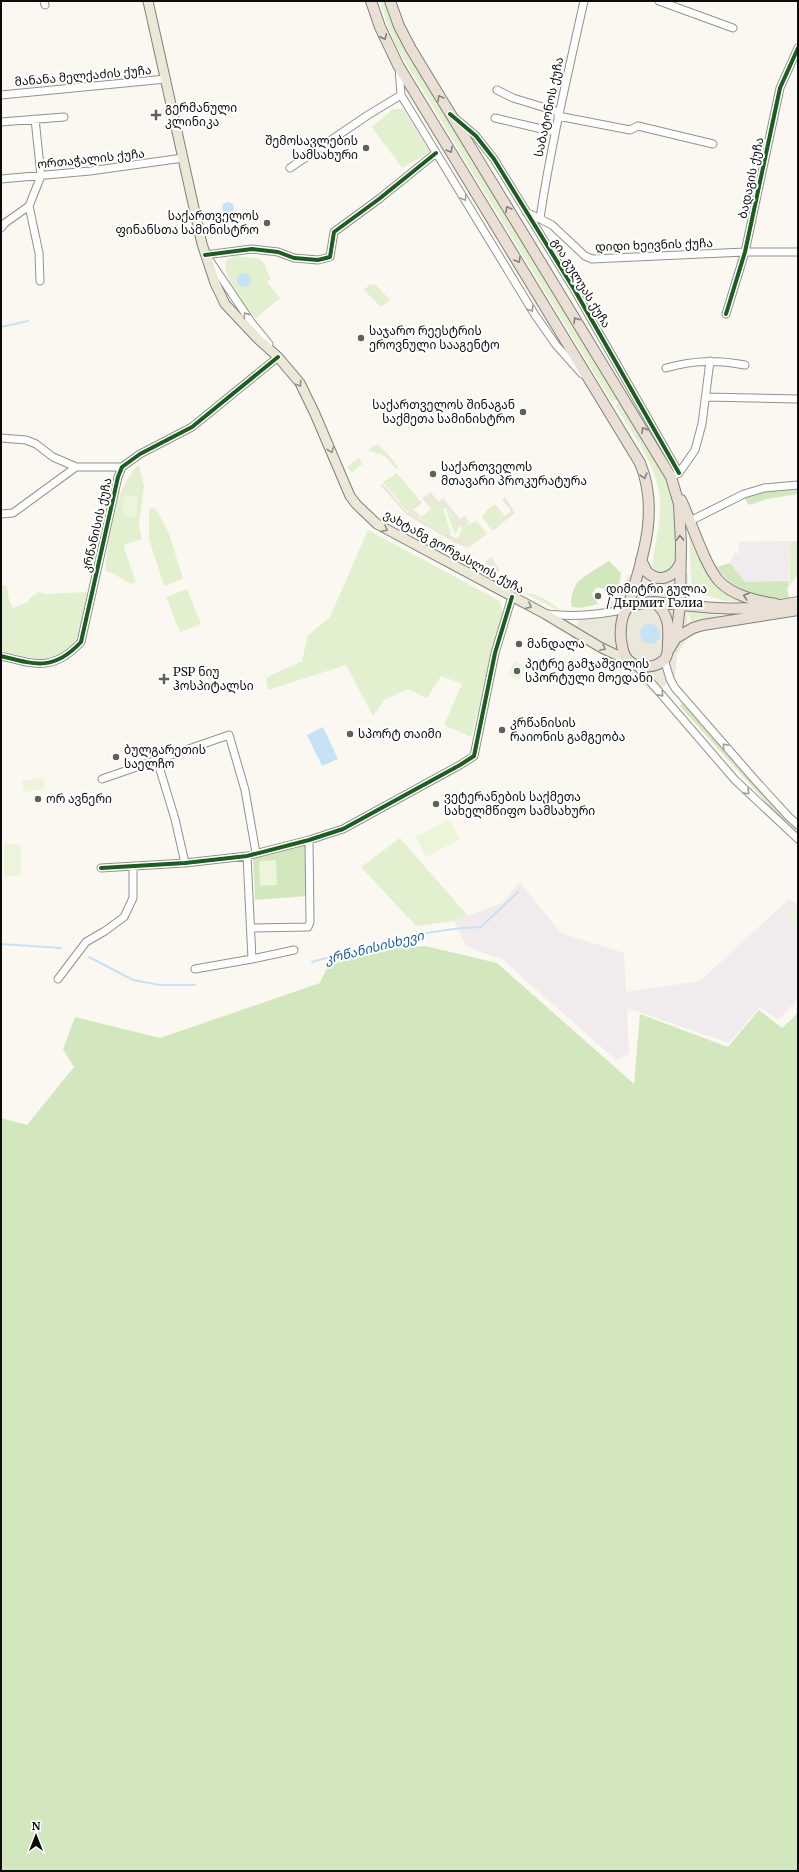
<svg xmlns="http://www.w3.org/2000/svg" width="799" height="1872" font-family="Merriweather,'Noto Sans Georgian',serif">
  <style>
    .industrial { fill: #f1ebed }
    .green { fill: #e2f0d0 }
    .forest { fill: #d2e7be }
    .pitch { fill: #ecf4d9 }
    .plaza { fill: #eae7db }
    .water { fill: #c6e2f4 }
    .lines { fill: none; stroke-linecap: round; stroke-linejoin: round }
    .stream { stroke: #c6e2f4; stroke-width: 2 }
    .minor-casing { stroke: #93928f; stroke-width: 9 }
    .major-casing { stroke: #80807c; stroke-width: 11 }
    .highway-casing { stroke: #80807c; stroke-width: 12 }
    .minor { stroke: #fefefd; stroke-width: 7 }
    .major { stroke: #ece8d8; stroke-width: 9 }
    .highway { stroke: #e9dfd5; stroke-width: 10 }
    .cycleway-casing { stroke: #fff; stroke-width: 6 }
    .cycleway { stroke: #1b5e20; stroke-width: 4 }
    .oneway { stroke: #86807b }
    .oneway2 { stroke: #9d9d9d }
    .oneway3 { stroke: #929086 }
    .poi-dot { fill: #5f5f5c; stroke: #fff; stroke-width: 1.5 }
    .labels { text-anchor: middle; stroke-width: 4; stroke-linejoin: round; paint-order: stroke }
    .street-label { font-size: 12px; fill: #0c0c0c; stroke: #fff }
    .poi-label { font-size: 12px; fill: #0c0c0c; stroke: #fff; text-anchor: start }
    .water-label { font-size: 13px; font-style: italic; fill: #165d9d; stroke: #fff }
  </style>
  <rect width="100%" height="100%" fill="#faf8f0"/>
  <path class="industrial" d="M 791,541 L 788,581 L 745,582 L 730,563 L 735,552 L 739,554 L 739,542 Z
    M 520,882 L 561,933 L 624,953 L 626,992 L 700,981 L 789,899 L 798,905 L 798,999 L 778,1020 L 760,1007 L 729,1043 L 627,1008 L 629,1054 L 616,1060 L 501,958 L 486,954 L 466,946 L 454,921 L 502,903 Z"/>
  <path class="green" d="M 380,1 L 387,1 L 404,46 L 412,61 L 618,399 L 612,402 L 397,48 L 388,26 Z
    M 393,109 L 403,109 L 430,152 L 402,168 L 372,127 Z
    M 234,256 L 260,259 L 266,266 L 266,270 L 271,278 L 267,282 L 280,298 L 256,318 C 246,308 221,275 226,260 Z
    M 370,284 L 376,285 L 390,300 L 381,307 L 364,290 Z
    M 619,402 L 667,479 L 676,508 L 676,566 L 661,575 L 654,571 L 652,567 C 654,546 661,525 660,503 C 659,467 633,435 615,405 Z
    M 377,444 L 388,454 L 398,467 L 396,469 L 385,456 L 368,450 Z
    M 359,458 L 363,464 L 351,473 L 347,467 Z
    M 139,465 L 144,486 L 139,525 L 142,539 L 124,545 L 124,547 L 136,582 L 131,584 L 112,573 L 105,571 C 108,540 115,485 139,465 Z
    M 397,473 L 422,503 L 409,513 L 383,482 Z
    M 437,504 L 444,511 L 451,534 L 449,535 L 420,518 Z
    M 495,504 L 506,517 L 490,528 L 482,517 L 487,510 Z
    M 155,508 L 169,533 L 183,579 L 164,586 L 149,539 L 149,509 Z
    M 447,510 L 460,526 L 455,535 L 447,512 Z
    M 476,521 L 486,532 L 470,544 L 458,539 L 462,527 Z
    M 689,526 C 697,546 703,574 719,589 C 727,596 738,599 747,604 L 722,600 L 694,592 L 691,580 Z
    M 368,530 L 500,601 L 503,614 L 471,737 L 444,725 L 462,684 L 441,676 L 427,698 L 408,689 L 384,700 L 373,716 L 346,665 L 268,690 L 266,678 L 302,661 L 308,635 L 330,617 Z
    M 791,541 L 798,541 L 798,575 L 789,586 Z
    M 1,585 L 7,586 L 9,600 L 13,608 L 28,602 L 30,598 L 38,592 L 46,594 L 85,592 L 88,594 L 78,637 L 73,644 L 56,656 L 39,660 L 1,651 Z
    M 187,589 L 201,624 L 180,632 L 166,597 Z
    M 524,593 C 535,592 555,604 562,612 Z
    M 688,612 L 727,616 L 691,623 Z
    M 400,838 L 468,916 L 454,921 L 416,926 L 361,867 Z"/>
  <path class="forest" d="M 798,486 L 798,494 L 766,499 L 749,505 L 743,496 L 764,490 Z
    M 609,561 L 621,573 L 619,585 L 609,598 L 606,596 L 604,589 L 598,587 L 595,589 L 592,594 L 598,604 L 580,608 L 572,607 C 569,602 573,588 577,583 C 582,577 601,566 609,561 Z
    M 730,563 L 745,582 L 788,581 L 789,586 L 787,589 L 790,600 C 765,604 731,590 717,567 Z
    M 682,703 L 773,806 L 798,830 L 798,833 L 776,813 L 680,706 Z
    M 307,844 L 308,896 L 255,900 L 253,857 Z
    M 425,946 L 497,963 L 634,1084 L 640,1014 L 728,1047 L 759,1010 L 782,1028 L 798,1013 L 798,1871 L 1,1871 L 1,1118 L 27,1125 L 74,1067 L 63,1049 L 75,1017 L 160,1038 L 320,983 L 333,954 Z"/>
  <path class="pitch" d="M 124,495 L 138,497 L 136,518 L 122,516 Z
    M 515,661 L 526,667 L 519,680 L 508,675 Z
    M 43,778 L 44,789 L 24,792 L 22,781 Z
    M 449,819 L 460,839 L 426,857 L 416,837 Z
    M 4,844 L 21,844 L 21,876 L 4,876 Z
    M 276,860 L 277,885 L 260,886 L 259,861 Z
    M 798,908 L 798,928 L 788,917 Z"/>
  <path class="plaza" d="M 382,483 L 408,513 L 413,510 L 421,516 L 419,518 L 449,535 L 470,544 L 486,532 L 487,534 L 468,548 L 455,543 L 407,515 L 380,485 Z
    M 431,492 L 438,502 L 443,498 L 460,519 L 465,516 L 469,522 L 464,527 L 460,526 L 446,508 L 443,510 L 437,504 L 431,509 L 422,498 Z
    M 505,497 L 515,513 L 494,530 L 490,529 L 511,511 L 502,499 Z
    M 491,557 L 500,570 L 495,574 L 485,562 Z
    M 688,574 L 687,638 L 677,655 L 675,677 L 654,694 L 622,666 L 571,637 L 583,612 L 605,608 L 623,590 L 628,575 L 673,577 Z"/>
  <path class="water" d="M222 208a6 6 0 1 1 12 0a6 6 0 1 1-12 0Z
    M237 280a7 7 0 1 1 14 0a7 7 0 1 1-14 0Z
    M640 634a10 10 0 1 1 20 0a10 10 0 1 1-20 0Z
    M 323,727 L 338,759 L 322,766 L 307,735 Z"/>
  <g class="lines">
    <path class="stream" d="M 1,327 L 28,321
      M 1,944 L 61,948
      M 89,957 L 133,980 L 160,985 L 195,985
      M 312,962 C 367,947 423,929 481,927 L 518,892"/>
    <g class="minor-casing">
      <path id="minor" d="M 44,1 L 45,5
        M 659,1 L 733,28
        M 399,67 L 401,95 L 535,315 L 556,345 L 582,374
        M 497,90 L 513,98 L 559,112
        M 1,95 L 166,79
        M 558,116 L 630,130 L 638,126 L 713,144
        M 495,118 L 555,132
        M 456,119 L 476,136 L 494,159 L 574,289 L 679,473
        M 1,122 L 64,117
        M 290,168 L 368,115 L 401,95
        M 1,179 L 90,171 L 183,158
        M 29,206 L 39,253 L 40,281
        M 526,212 L 552,225 L 585,256 L 592,259 L 745,252 L 798,252
        M 540,218 C 551,145 568,73 584,1
        M 1,228 L 5,223 L 29,206 L 41,176 L 35,119
        M 205,255 L 252,249 L 278,252 L 294,258 L 318,260 L 330,257 L 334,232 L 379,199 L 436,153
        M 210,261 L 251,322 L 269,344
        M 726,314 L 745,252 L 780,88 L 798,48
        M 666,368 C 694,360 717,360 745,365
        M 706,397 L 798,399
        M 1,438 L 26,440 L 36,444 L 53,457 L 76,467 L 122,467
        M 675,475 L 679,473 L 695,450 L 702,424 L 710,361
        M 1,514 L 13,513 L 76,467
        M 690,521 L 744,494 L 764,488 L 798,485
        M 547,614 C 573,617 600,615 626,609
        M 1,656 C 36,665 54,671 81,642 L 118,477 L 122,467 L 140,454 L 192,427 L 278,357 L 276,354
        M 664,659 L 670,679 L 675,688 L 756,781 L 789,817 L 798,825
        M 636,665 L 735,780 L 798,839
        M 157,760 L 175,819 L 185,863
        M 102,779 L 229,735 L 245,790 L 256,853
        M 247,856 L 252,959 L 294,950
        M 101,868 L 185,863 L 247,856 L 309,840 L 343,829 L 460,765 L 474,756 L 495,653 L 512,597
        M 251,928 L 308,927 L 310,922 L 309,840
        M 195,969 L 252,959
        M 58,979 L 86,942 L 105,931 L 124,917 L 133,898 L 133,867"/>
    </g>
    <g class="major-casing">
      <path id="major" d="M 148,1 L 202,244 L 215,283 L 225,304 L 258,339 L 278,357 L 300,383 L 315,414 L 350,496 L 356,504 L 377,524 L 545,614 L 600,647 L 629,661"/>
    </g>
    <g class="highway-casing">
      <path id="highway" d="M 371,1 L 380,27 L 398,65 L 640,463 C 660,511 642,560 628,607
        M 390,1 L 399,26 L 411,49 L 671,477 L 679,504 L 681,544 L 680,605 L 676,638 L 668,651
        M 681,500 C 691,521 705,566 719,581 C 733,596 757,601 776,604
        M 641,560 L 647,572 C 659,583 673,578 680,564
        M 654,602 C 669,613 669,627 668,644 C 668,649 668,655 665,659 C 656,669 637,669 628,660 C 623,655 622,647 621,640 C 620,630 621,615 628,607 C 637,604 645,602 654,602 C 707,608 745,613 798,602
        M 676,638 L 693,628 L 703,625 L 798,610"/>
    </g>
    <use href="#minor" class="minor"/>
    <use href="#major" class="major"/>
    <use href="#highway" class="highway"/>
    <g class="cycleway-casing">
      <path id="cycleway" d="M 450,114 L 476,136 L 494,159 L 574,289 L 679,473
        M 205,255 L 252,249 L 278,252 L 294,258 L 318,260 L 330,257 L 334,232 L 379,199 L 436,153
        M 726,314 L 745,252 L 780,88 L 798,48
        M 1,656 C 36,665 54,671 81,642 L 118,477 L 122,467 L 140,454 L 192,427 L 278,357
        M 101,868 L 185,863 L 247,856 L 309,840 L 343,829 L 460,765 L 474,756 L 495,653 L 512,597"/>
    </g>
    <use href="#cycleway" class="cycleway"/>
  </g>
  <defs><path id="oneway-chevron" d="M-2-3.5L2.5 0L-2 3.5" fill="none" stroke-width="1.6" stroke-linecap="round" stroke-linejoin="round"/></defs>
  <g class="oneway">
    <use href="#oneway-chevron" transform="translate(384 37) rotate(65)"/>
    <use href="#oneway-chevron" transform="translate(440 98) rotate(-121)"/>
    <use href="#oneway-chevron" transform="translate(450 150) rotate(59)"/>
    <use href="#oneway-chevron" transform="translate(508 209) rotate(-121)"/>
    <use href="#oneway-chevron" transform="translate(518 260) rotate(59)"/>
    <use href="#oneway-chevron" transform="translate(576 320) rotate(-122)"/>
    <use href="#oneway-chevron" transform="translate(644 430) rotate(-121)"/>
    <use href="#oneway-chevron" transform="translate(644 476) rotate(74)"/>
    <use href="#oneway-chevron" transform="translate(680 538) rotate(-92)"/>
    <use href="#oneway-chevron" transform="translate(746 596) rotate(-162)"/>
  </g>
  <g class="oneway2">
    <use href="#oneway-chevron" transform="translate(464 198) rotate(59)"/>
    <use href="#oneway-chevron" transform="translate(531 309) rotate(57)"/>
    <use href="#oneway-chevron" transform="translate(246 315) rotate(-125)"/>
    <use href="#oneway-chevron" transform="translate(661 694) rotate(48)"/>
    <use href="#oneway-chevron" transform="translate(725 746) rotate(-131)"/>
    <use href="#oneway-chevron" transform="translate(747 792) rotate(44)"/>
  </g>
  <g class="oneway3">
    <use href="#oneway-chevron" transform="translate(299 384) rotate(57)"/>
    <use href="#oneway-chevron" transform="translate(331 450) rotate(68)"/>
    <use href="#oneway-chevron" transform="translate(385 529) rotate(28)"/>
    <use href="#oneway-chevron" transform="translate(529 606) rotate(27)"/>
    <use href="#oneway-chevron" transform="translate(603 648) rotate(27)"/>
  </g>
  <g class="poi-dot">
    <path d="M154 109h4v4h4v4h-4v4h-4v-4h-4v-4h4z"/>
    <circle cx="366" cy="148" r="4"/>
    <circle cx="267" cy="223" r="4"/>
    <circle cx="361" cy="338" r="4"/>
    <circle cx="523" cy="412" r="4"/>
    <circle cx="433" cy="474" r="4"/>
    <circle cx="598" cy="596" r="4"/>
    <circle cx="519" cy="644" r="4"/>
    <circle cx="517" cy="671" r="4"/>
    <path d="M162 673h4v4h4v4h-4v4h-4v-4h-4v-4h4z"/>
    <circle cx="502" cy="730" r="4"/>
    <circle cx="350" cy="734" r="4"/>
    <circle cx="116" cy="757" r="4"/>
    <circle cx="38" cy="799" r="4"/>
    <circle cx="436" cy="804" r="4"/>
  </g>
  <g class="labels">
    <g class="street-label">
      <text transform="translate(83 76) rotate(-5)" y="4">მანანა მელქაძის ქუჩა</text>
      <text transform="translate(549 107) rotate(-78)" y="4">საბატონოს ქუჩა</text>
      <text transform="translate(91 159) rotate(-6)" y="4">ორთაჭალის ქუჩა</text>
      <text transform="translate(751 178) rotate(-78)" y="4">ბადაგის ქუჩა</text>
      <text transform="translate(654 245) rotate(-2)" y="4">დიდი ხეივნის ქუჩა</text>
      <text transform="translate(581 283) rotate(59)" y="4">გია გულუას ქუჩა</text>
      <text transform="translate(97 525) rotate(-77)" y="4">კრწანისის ქუჩა</text>
      <text transform="translate(454 552) rotate(29)" y="4">ვახტანგ გორგასლის ქუჩა</text>
    </g>
    <g class="poi-label">
      <text x="165" y="112">გერმანული<tspan x="165" dy="14">კლინიკა</tspan></text>
      <text x="358" y="145" text-anchor="end">შემოსავლების<tspan x="358" dy="14">სამსახური</tspan></text>
      <text x="259" y="220" text-anchor="end">საქართველოს<tspan x="259" dy="14">ფინანსთა სამინისტრო</tspan></text>
      <text x="369" y="335">საჯარო რეესტრის<tspan x="369" dy="14">ეროვნული სააგენტო</tspan></text>
      <text x="515" y="409" text-anchor="end">საქართველოს შინაგან<tspan x="515" dy="14">საქმეთა სამინისტრო</tspan></text>
      <text x="441" y="471">საქართველოს<tspan x="441" dy="14">მთავარი პროკურატურა</tspan></text>
      <text x="606" y="593">დიმიტრი გულია<tspan x="606" dy="14">/ Дырмит Гәлиа</tspan></text>
      <text x="527" y="648">მანდალა</text>
      <text x="525" y="668">პეტრე გამჯაშვილის<tspan x="525" dy="14">სპორტული მოედანი</tspan></text>
      <text x="173" y="676">PSP ნიუ<tspan x="173" dy="14">ჰოსპიტალსი</tspan></text>
      <text x="510" y="727">კრწანისის<tspan x="510" dy="14">რაიონის გამგეობა</tspan></text>
      <text x="358" y="738">სპორტ თაიმი</text>
      <text x="124" y="754">ბულგარეთის<tspan x="124" dy="14">საელჩო</tspan></text>
      <text x="444" y="801">ვეტერანების საქმეთა<tspan x="444" dy="14">სახელმწიფო სამსახური</tspan></text>
      <text x="46" y="803">ორ ავნერი</text>
    </g>
    <g class="water-label">
      <text transform="translate(374 947) rotate(-14)" y="5">კრწანისისხევი</text>
    </g>
  </g>
  <rect width="799" height="1872" fill="none" stroke="#0c0c0c" stroke-width="4"/>
  <g transform="translate(36 1836)" stroke="#ffffff" stroke-width="3" paint-order="stroke">
  <path d="M0-3L7 15L0 10L-7 15Z" fill="#0c0c0c"/>
  <text y="-6" font-size="11" font-weight="bold" text-anchor="middle" fill="#0c0c0c">N</text>
  </g>
</svg>
